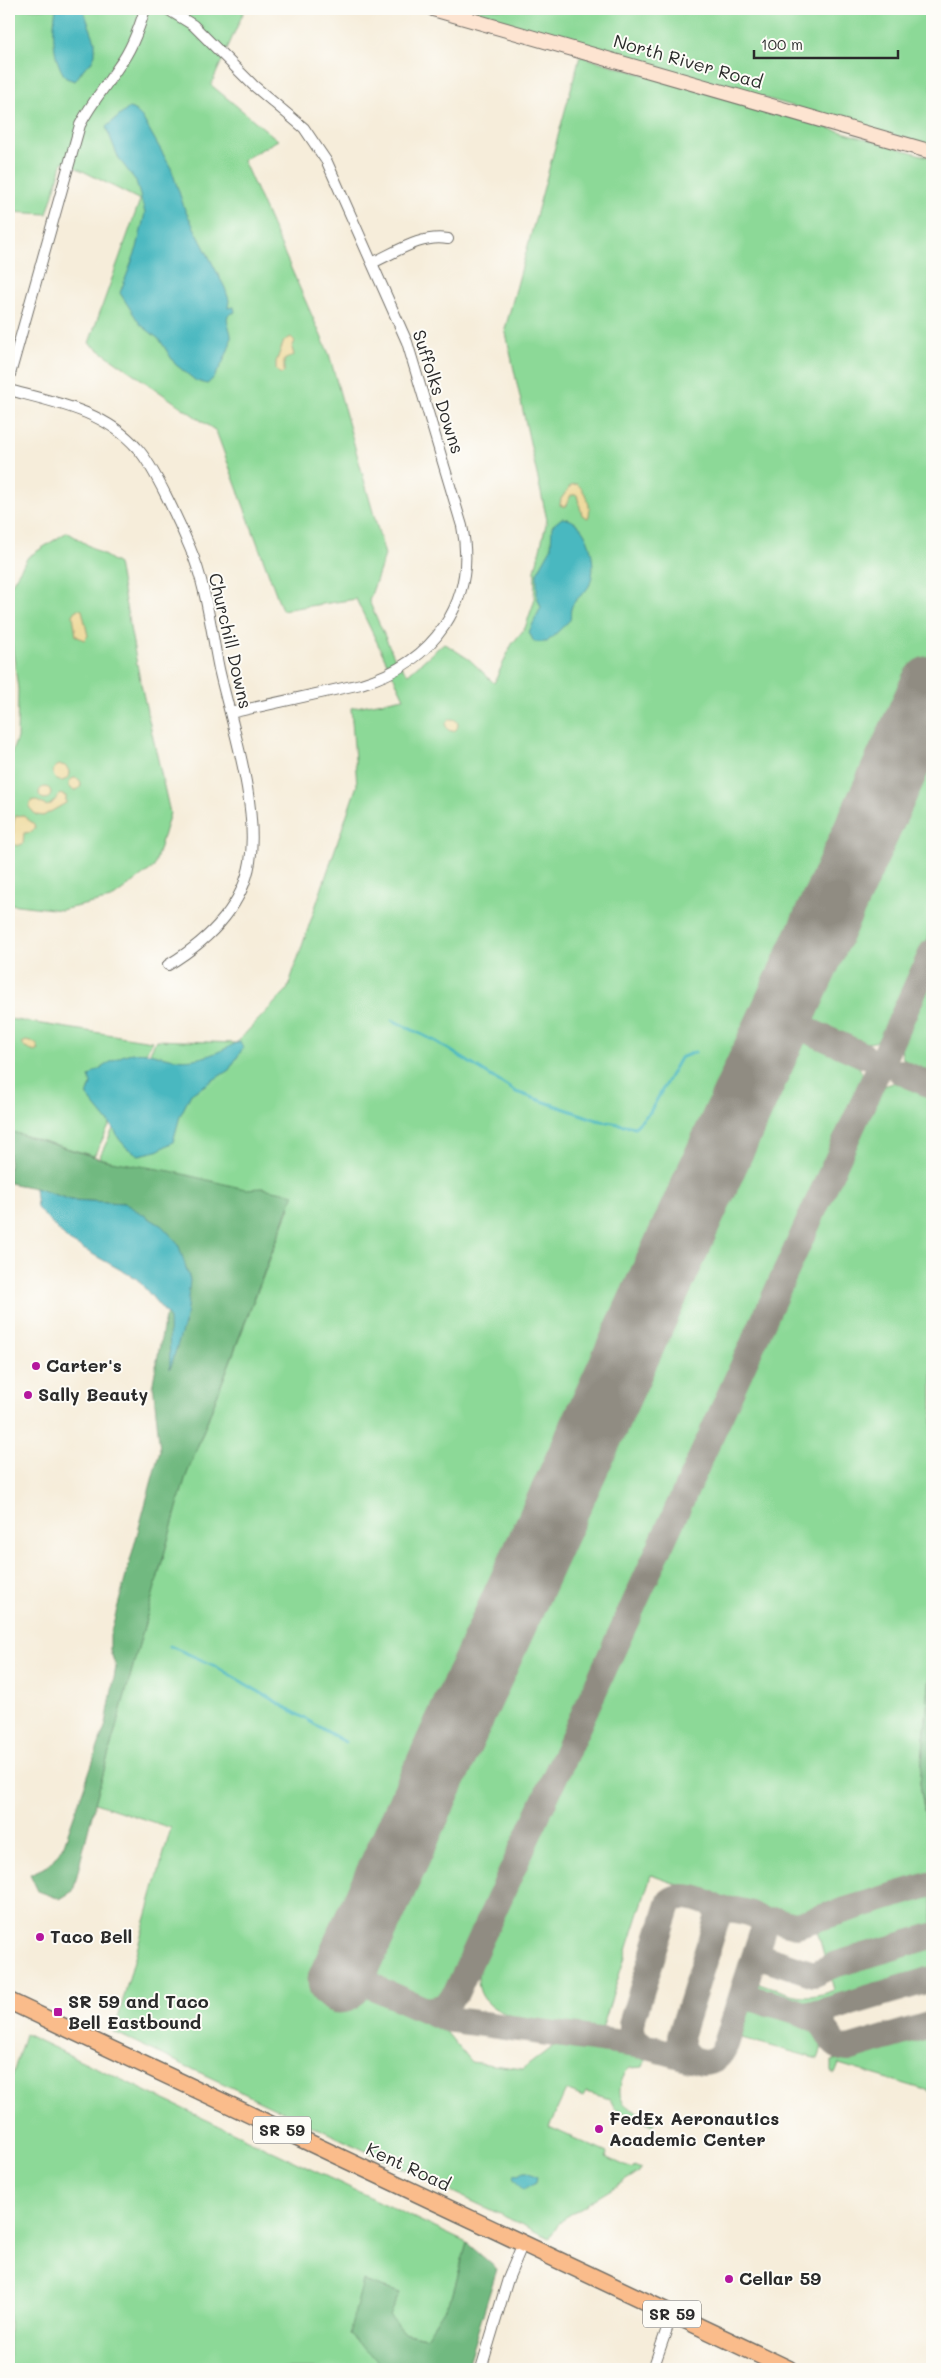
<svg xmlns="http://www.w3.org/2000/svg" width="941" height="2378" font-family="Mali,sans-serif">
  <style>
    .green { fill: #8cd997; stroke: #5c8261 }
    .forest { fill: #71b980; stroke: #4e7256 }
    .sand { fill: #eeda9e; stroke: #8c8264 }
    .water { fill: #49b8c0; stroke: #3a7276 }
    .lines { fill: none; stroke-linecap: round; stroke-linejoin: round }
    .stream { stroke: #49b8c0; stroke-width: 3 }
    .taxiway { stroke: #908c82; stroke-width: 26 }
    .runway { stroke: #908c82; stroke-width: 65 }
    .street-casing { stroke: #726f68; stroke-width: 12 }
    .secondary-casing { stroke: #726f68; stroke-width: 16 }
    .primary-casing { stroke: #726f68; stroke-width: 19 }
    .street { stroke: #fff; stroke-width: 10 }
    .secondary { stroke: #fde4d1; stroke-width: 14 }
    .primary { stroke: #fabc8b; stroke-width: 16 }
    .poi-dot { fill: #b5179e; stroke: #fdfcf7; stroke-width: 2 }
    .labels { text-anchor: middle; stroke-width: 4; stroke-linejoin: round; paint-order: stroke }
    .shield { fill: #fdfcf7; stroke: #6a6a68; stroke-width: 1 }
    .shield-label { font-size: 16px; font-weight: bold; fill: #2b2b2b }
    .street-label { font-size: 18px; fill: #2b2b2b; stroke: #fdfcf7 }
    .poi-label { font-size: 18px; font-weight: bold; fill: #2b2b2b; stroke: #fdfcf7; text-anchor: start }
  </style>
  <rect width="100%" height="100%" fill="#fdfcf7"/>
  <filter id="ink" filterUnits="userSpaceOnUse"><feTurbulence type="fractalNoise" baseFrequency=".02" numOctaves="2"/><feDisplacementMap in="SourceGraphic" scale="10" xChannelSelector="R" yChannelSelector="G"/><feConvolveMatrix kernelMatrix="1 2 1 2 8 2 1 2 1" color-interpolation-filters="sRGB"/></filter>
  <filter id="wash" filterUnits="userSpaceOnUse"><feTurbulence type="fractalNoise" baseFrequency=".0096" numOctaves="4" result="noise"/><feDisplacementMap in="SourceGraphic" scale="20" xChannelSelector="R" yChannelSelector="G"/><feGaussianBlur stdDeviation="1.12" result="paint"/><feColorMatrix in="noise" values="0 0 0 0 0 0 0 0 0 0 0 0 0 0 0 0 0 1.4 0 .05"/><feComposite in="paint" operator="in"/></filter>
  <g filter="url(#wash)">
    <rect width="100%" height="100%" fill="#f6edda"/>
    <path class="green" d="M 16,9 L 245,9 L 211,85 L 278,140 L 243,160 L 329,354 L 385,555 L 369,601 L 396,661 L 408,674 L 444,643 L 470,660 L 494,683 L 512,644 L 525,628 L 534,602 L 535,570 L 547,520 L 505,329 L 580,56 L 932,158 L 932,654 L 328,1975 L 443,2028 L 471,2062 L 523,2069 L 557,2043 L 647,2056 L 643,2067 L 630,2068 C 623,2074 621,2080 620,2089 C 618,2109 641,2113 656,2118 L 652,2126 L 615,2109 L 610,2099 L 586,2092 L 583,2097 L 566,2090 L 549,2127 L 607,2153 L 606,2157 L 632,2169 L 634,2166 L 641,2169 L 639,2172 L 561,2220 L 550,2238 L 114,2032 L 171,1828 L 95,1803 L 185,1479 L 290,1207 L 99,1158 L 156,1040 L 236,1043 L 287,990 L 357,785 L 351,708 L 404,698 L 356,599 L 282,610 L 216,431 L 89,343 L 140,200 L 63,161 L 47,214 L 9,212 L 9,40 Z
      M 454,9 L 932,9 L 932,146 Z
      M 67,532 L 118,564 L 140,680 L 170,813 L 154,867 L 111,899 L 61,910 L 9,904 L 9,760 L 17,738 L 18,689 L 9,621 L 9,588 L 28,557 Z
      M 932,721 L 932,930 L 882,1038 C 867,1052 825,1032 811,1021 L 806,1009 L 807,994 Z
      M 932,972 L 932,1076 C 923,1072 908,1068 903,1058 C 894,1041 924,990 932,972 Z
      M 9,1019 L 152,1041 L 94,1156 L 9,1131 Z
      M 796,1039 L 804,1039 L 857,1063 L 863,1075 L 862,1084 L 450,1986 C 444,1997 436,2004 423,2000 C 402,1990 361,1981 370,1951 L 784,1046 Z
      M 896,1082 L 932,1095 L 932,1653 L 920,1783 L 927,1830 L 932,1831 L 932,1878 L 800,1917 L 698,1892 L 651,1875 L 602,2029 C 589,2032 570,2026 557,2024 C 518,2019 461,2013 483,1957 L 875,1098 L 884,1086 Z
      M 932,1888 L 932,1931 L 826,1962 L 815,1923 Z
      M 932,1940 L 932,1973 L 814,2008 L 799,2006 L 754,1989 L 756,1982 C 788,1992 800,2003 834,1990 L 829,1971 Z
      M 753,2008 L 816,2030 C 822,2040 823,2048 818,2059 L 738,2037 L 747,2010 Z
      M 932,2030 L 932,2092 L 839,2064 L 835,2074 L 831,2072 L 831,2061 Z
      M 25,2034 L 467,2243 L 452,2297 L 427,2337 L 404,2332 L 388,2315 L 400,2293 L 363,2282 L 386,2369 L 9,2369 L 9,2087 Z"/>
    <path class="forest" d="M 9,1131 L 105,1160 L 170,1171 L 245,1189 L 262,1188 L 294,1194 L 185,1479 L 95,1803 L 73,1891 L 60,1899 L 38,1891 L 30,1874 L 48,1866 L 63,1847 L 106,1724 L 116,1667 L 110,1650 L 110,1635 L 160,1450 L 153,1383 L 165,1317 L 190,1279 L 124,1203 L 71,1200 L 35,1188 L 9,1183 Z
      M 932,1653 L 932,1831 L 927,1830 L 920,1783 Z
      M 467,2243 L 497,2269 L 466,2369 L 386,2369 L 349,2334 L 363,2281 L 400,2293 L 389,2315 L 404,2332 L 426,2337 L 452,2297 Z"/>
    <path class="sand" d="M 291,337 L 295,341 L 292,348 L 294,355 L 284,360 L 284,372 L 281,374 L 276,370 L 276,362 L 284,341 Z
      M 577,484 C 585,490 593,509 588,518 L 582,515 L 577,495 L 571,495 L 565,507 L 560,505 L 561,499 L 571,485 Z
      M 77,609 L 82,610 L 88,636 L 84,640 L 76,636 L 73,615 Z
      M446 725a6 6 0 1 1 12 0a6 6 0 1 1-12 0Z
      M53 773a8 8 0 1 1 16 0a8 8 0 1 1-16 0Z
      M69 784a6 6 0 1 1 12 0a6 6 0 1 1-12 0Z
      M39 793a6 6 0 1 1 12 0a6 6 0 1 1-12 0Z
      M 60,794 L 66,796 L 66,803 L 43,816 L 36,815 L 29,807 L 32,800 C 49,803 44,814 60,794 Z
      M 22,815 L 34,824 L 35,828 L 32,832 L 24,833 L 23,844 L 16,846 L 13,842 C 14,834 12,822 16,816 Z
      M 26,1041 L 36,1043 L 39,1050 L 35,1052 L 25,1048 L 22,1043 Z"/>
    <path class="water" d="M 56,9 L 83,9 L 95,41 L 95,54 L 91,63 L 85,67 L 75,81 L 66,78 C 52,59 52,31 56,9 Z
      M 129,108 L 135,110 L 142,117 L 171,168 L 185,210 L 225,288 L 229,300 L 228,308 L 234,307 L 235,312 L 228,315 C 225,323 232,330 231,339 C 230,350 216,379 207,384 L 196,381 L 175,364 L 160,340 L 140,324 L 120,293 L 137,248 L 145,213 L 136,181 L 119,159 L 106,127 Z
      M 562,518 C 589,519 598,564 590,584 C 586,594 573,599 571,609 C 570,612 571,617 570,620 L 547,642 L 534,642 L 529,632 L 541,607 L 537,597 L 537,573 L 551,548 L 552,526 Z
      M 240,1041 L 243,1048 L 229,1070 L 191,1094 L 180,1116 L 173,1142 L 157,1151 L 139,1155 L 127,1148 L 119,1139 L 114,1129 L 87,1096 L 91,1084 L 89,1077 L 94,1072 C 105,1066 119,1055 132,1053 C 146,1051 156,1055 170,1058 C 195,1064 218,1053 240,1041 Z
      M 35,1188 L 71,1200 L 124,1203 L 162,1226 L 178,1243 L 190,1280 L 186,1318 L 170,1369 L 169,1317 L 137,1279 L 69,1241 L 37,1208 Z
      M 523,2172 L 528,2172 L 537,2177 L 536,2183 L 523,2190 L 513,2178 L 514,2174 L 518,2175 Z"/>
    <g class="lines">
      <path class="stream" d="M 392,1020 L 437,1042 L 516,1092 L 597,1120 L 635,1127 L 650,1112 L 680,1058 L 695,1052
        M 170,1646 L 213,1665 L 345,1742"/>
      <path class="taxiway" d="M 799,979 C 791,999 791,1017 809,1031
        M 767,1048 C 778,1033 791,1029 809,1031 L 863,1055
        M 901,1072 L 932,1086
        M 362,1934 L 359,1965 L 367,1981 L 378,1989 L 446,2019 L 644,2046 L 703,2062 C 716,2061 721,2056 726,2044 L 765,1923 L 776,1920 L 796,1925 L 932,1884
        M 752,1963 L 762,1957 L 814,1974 L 834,1965 L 932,1936
        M 744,1988 L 747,1996 L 750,1998 C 770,2004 802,2010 818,2021 C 832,2031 828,2048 848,2049 L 932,2024
        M 425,2010 L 443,2007 L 456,1993 L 932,952
        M 801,2014 L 817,2013 L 932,1979
        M 644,2046 L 634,2038 L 631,2024 L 670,1901 C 680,1892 710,1900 718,1911 L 718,1916
        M 691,2059 L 683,2050 L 680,2037 L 718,1916 L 723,1910 C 734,1908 756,1913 762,1922 L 762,1928"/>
      <path class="runway" d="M 340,1981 L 932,688"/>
    </g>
  </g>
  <g filter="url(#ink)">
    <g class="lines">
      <g class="street-casing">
        <path id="street" d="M 167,9 L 193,25 L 253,85 L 304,128 L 327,162 L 407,342 L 462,526 C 478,602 433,663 361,684 L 230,713
          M 372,263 C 396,252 422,234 448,239
          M 9,378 L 80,125 C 91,103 106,86 119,66 C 132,49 139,29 145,9
          M 9,390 C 54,402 105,411 137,448 C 154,466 180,524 190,548 C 206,585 211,630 219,669 C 232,726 259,805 250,862 C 242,909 206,942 168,965
          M 481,2369 L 508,2279 L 523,2243
          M 653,2369 L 672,2314"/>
      </g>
      <g class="secondary-casing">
        <path id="secondary" d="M 433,9 L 932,152"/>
      </g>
      <g class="primary-casing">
        <path id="primary" d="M 9,2001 L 789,2369"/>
      </g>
      <use href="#street" class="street"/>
      <use href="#secondary" class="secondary"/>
      <use href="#primary" class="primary"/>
    </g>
  </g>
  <g class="poi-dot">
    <circle cx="36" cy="1366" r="5"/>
    <circle cx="28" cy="1395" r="5"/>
    <circle cx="40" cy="1937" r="5"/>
    <rect x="53" y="2007" width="10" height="10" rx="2.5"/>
    <circle cx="599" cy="2129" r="5"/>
    <circle cx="729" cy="2279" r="5"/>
  </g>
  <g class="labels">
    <g class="shield">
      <rect x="253" y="2116.5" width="58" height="27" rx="4"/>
      <rect x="643" y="2300.5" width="58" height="27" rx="4"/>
    </g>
    <g class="shield-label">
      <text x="282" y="2136">SR 59</text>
      <text x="672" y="2320">SR 59</text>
    </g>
    <g class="street-label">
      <text transform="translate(688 62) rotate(16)" y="6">North River Road</text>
      <text transform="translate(438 392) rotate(72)" y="6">Suffolks Downs</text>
      <text transform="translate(230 641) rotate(77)" y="6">Churchill Downs</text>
      <text transform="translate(408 2167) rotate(25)" y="6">Kent Road</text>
    </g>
    <g class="poi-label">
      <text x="46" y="1372">Carter's</text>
      <text x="38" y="1401">Sally Beauty</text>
      <text x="50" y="1943">Taco Bell</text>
      <text x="68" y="2008">SR 59 and Taco<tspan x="68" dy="21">Bell Eastbound</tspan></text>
      <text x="609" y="2125">FedEx Aeronautics<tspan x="609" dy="21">Academic Center</tspan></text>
      <text x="739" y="2285">Cellar 59</text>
    </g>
  </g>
  <rect width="941" height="2378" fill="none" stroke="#fdfcf7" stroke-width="30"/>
  <path d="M754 50v8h144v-8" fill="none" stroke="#2b2b2b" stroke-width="2.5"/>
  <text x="761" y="50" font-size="15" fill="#2b2b2b" stroke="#fdfcf7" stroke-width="4" paint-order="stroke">100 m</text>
</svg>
